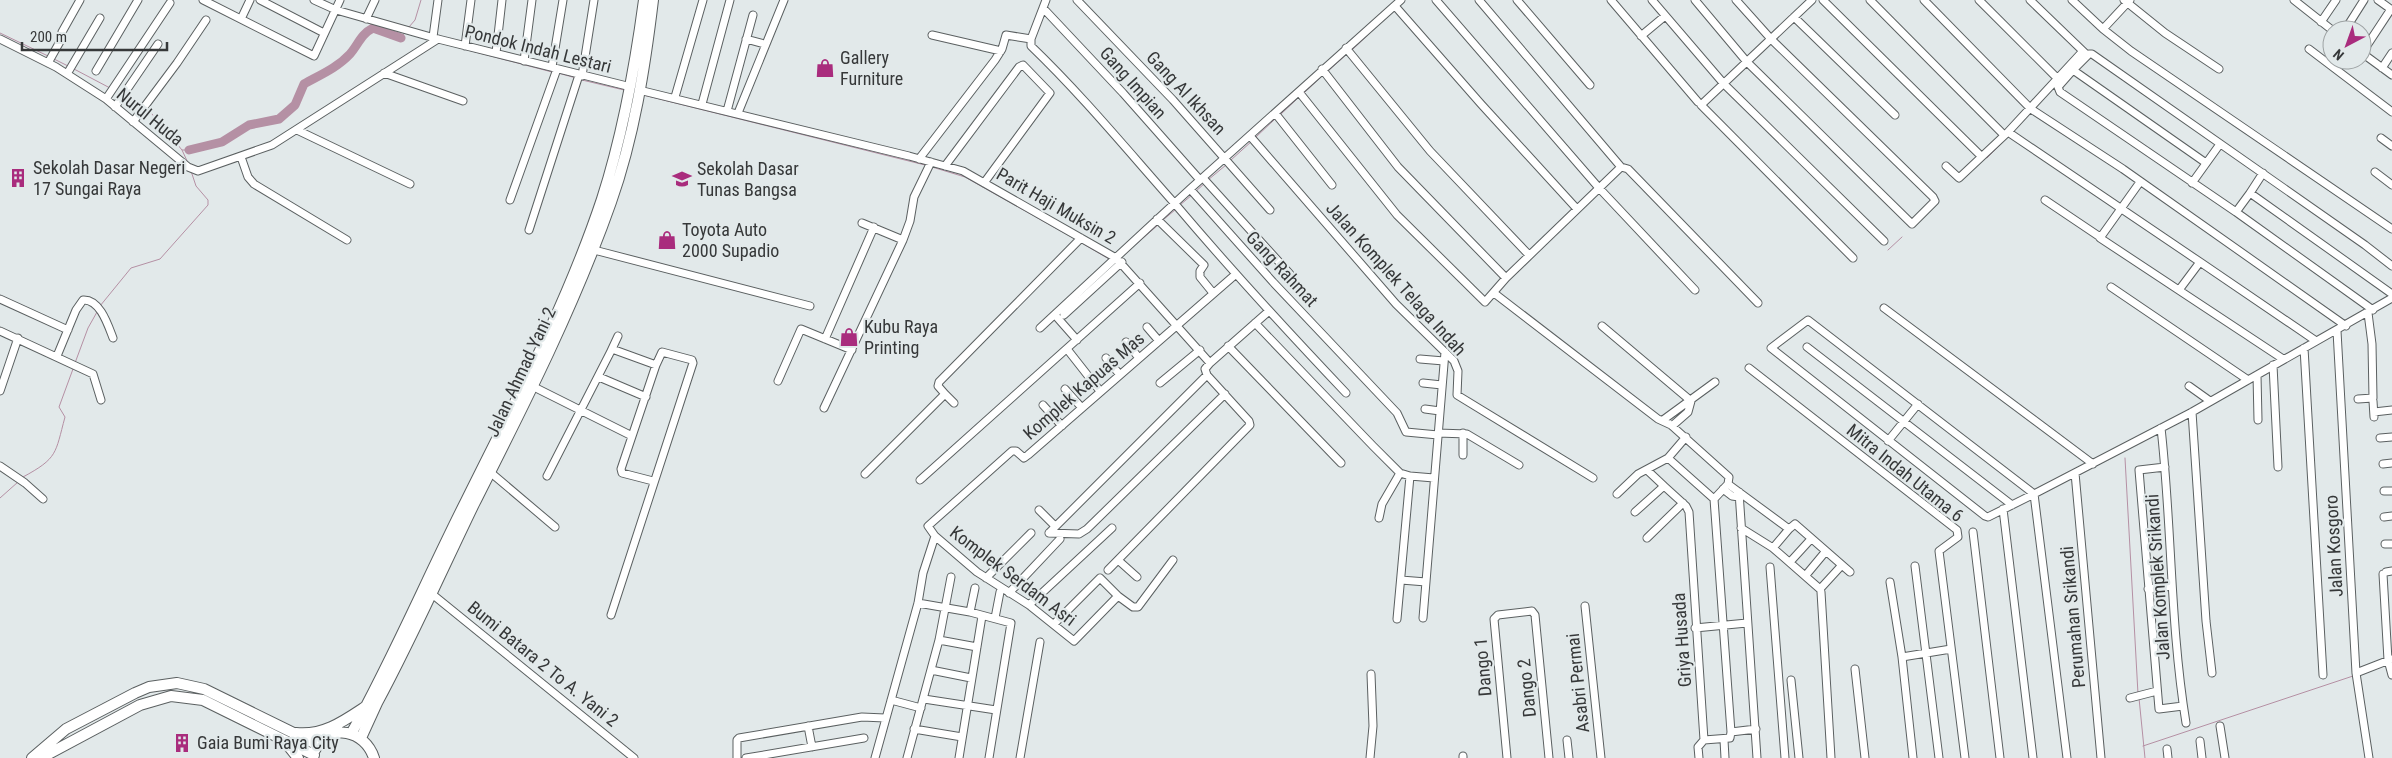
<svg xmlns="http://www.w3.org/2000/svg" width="2392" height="758" font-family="'Roboto Condensed',sans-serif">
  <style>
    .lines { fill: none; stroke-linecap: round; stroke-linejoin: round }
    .stream { stroke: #b590a4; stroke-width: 1 }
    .river { stroke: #b590a4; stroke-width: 9 }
    .minor-casing { stroke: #5b6061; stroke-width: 9 }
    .highway-casing { stroke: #5b6061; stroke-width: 12 }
    .minor { stroke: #fff; stroke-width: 7 }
    .highway { stroke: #fff; stroke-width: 10 }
    .labels { text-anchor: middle; stroke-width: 4.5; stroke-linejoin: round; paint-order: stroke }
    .street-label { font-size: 18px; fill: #363839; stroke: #e2e9ea }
    .poi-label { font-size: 18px; fill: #363839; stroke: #e2e9ea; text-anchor: start }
  </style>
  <rect width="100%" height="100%" fill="#e2e9ea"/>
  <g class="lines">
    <path class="stream" d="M 409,27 L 415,20 L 421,0
      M 0,33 L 48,56
      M 401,38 L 405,32
      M 437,42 L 552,72
      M 1351,51 L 1375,28
      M 54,59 L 68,66
      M 74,69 L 110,88
      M 1328,71 L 1347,54
      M 558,73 L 576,78
      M 582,80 L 624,90
      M 1304,93 L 1323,75
      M 643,95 L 925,165
      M 127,96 L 141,105
      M 147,108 L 182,150 L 189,150
      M 1280,115 L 1298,98
      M 1256,137 L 1275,119
      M 182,150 L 188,163
      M 1987,158 L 2006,139
      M 1231,160 L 1252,141
      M 932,167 L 965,177 L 1075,239
      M 1208,180 L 1226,165
      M 1195,192 L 1205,183
      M 1180,205 L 1192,195
      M 1163,220 L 1175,210
      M 1080,242 L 1109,259
      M 1888,250 L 1902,237
      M 1120,258 L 1158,225
      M 100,306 L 131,268 L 160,259 L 208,205 L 208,200 L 196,186 L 191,171
      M 75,363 L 88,328 L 97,312
      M 2125,458 L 2138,694
      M 23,477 C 58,458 55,454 65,417 L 59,407 L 73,369
      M 0,498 L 18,482
      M 2139,698 L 2145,758
      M 2143,746 L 2353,676"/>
    <path class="river" d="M 189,150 L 222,142 L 249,125 L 279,119 L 295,105 L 304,84 C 320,75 337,68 350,54 C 358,45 361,34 373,28 L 401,38"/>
    <g class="minor-casing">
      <path id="minor" d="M 203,0 L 314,56 L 340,0
        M 260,0 L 324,33
        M 314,0 L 336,10 L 438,39 L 631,87
        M 1077,0 L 1173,100 L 1270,210
        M 1436,0 L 1599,188 L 1695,290
        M 1479,0 L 1621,167 L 1628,169 L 1758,303
        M 1517,0 L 1590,85
        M 1611,0 L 1698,102
        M 1652,0 L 1724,84 L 1884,241
        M 1695,0 L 1747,62 L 1912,224 L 1935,201 L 1933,197 L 1771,39 L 1736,0
        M 1812,0 L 1701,105 L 1853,258
        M 1823,0 L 1981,156
        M 1870,0 L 2004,135
        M 1924,0 L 2031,109 L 2123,169 L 2346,326
        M 1979,0 L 2057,78
        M 2030,0 L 2085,53
        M 2072,0 L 2103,29 L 2131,51 L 2392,229
        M 2124,0 L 2165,33 L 2219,69
        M 2294,0 L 2332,30
        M 2378,0 L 2392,10
        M 1395,6 L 1481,104 L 1577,209
        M 1043,8 L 1123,93 L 1200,180
        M 1794,17 L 1895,115
        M 241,19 L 250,0
        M 366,19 L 375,0
        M 2321,22 L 2336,0
        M 2103,29 L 2130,0
        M 2345,30 L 2364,0
        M 932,35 L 1001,51
        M 1641,36 L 1665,16
        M 433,37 L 438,0
        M 0,39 L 56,67 L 106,99 L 188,167 L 198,171 L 272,145 L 438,39
        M 746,39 L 764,44
        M 1031,39 L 1046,0
        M 465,46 L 471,0
        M 1346,48 L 1430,151 L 1529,255
        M 2309,49 L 2392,112
        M 496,53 L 502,0
        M 2362,53 L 2391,9
        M 2362,53 L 2392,75
        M 524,61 L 532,0
        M 48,63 L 62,38 L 62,32 L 80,0
        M 552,67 L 563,0
        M 2382,68 L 2392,53
        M 1322,69 L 1398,167 L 1506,278
        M 2073,70 L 2058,87 L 2060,92 L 2236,212 L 2373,310
        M 96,71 L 138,0
        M 384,73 L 463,101
        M 67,74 L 100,18
        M 582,76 L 594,0
        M 639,90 L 909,156 L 963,171 L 1116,258 L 1210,363 L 1269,311
        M 1299,92 L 1397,215 L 1485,302 L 1506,278 L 1621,167
        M 675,97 L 703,0
        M 106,99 L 170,3
        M 702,104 L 730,0
        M 115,107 L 158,44
        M 727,111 L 753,15
        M 738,113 L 784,0
        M 1275,113 L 1332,185
        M 133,122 L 177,63 L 206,20
        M 297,130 L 410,184
        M 2008,132 L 2083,51
        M 1250,136 L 1396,304 L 1454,361 L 1458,371 L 1457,395 L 1593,478
        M 2381,138 L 2392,146
        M 241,157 L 248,177 L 254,184 L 347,240
        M 919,159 L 995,60 L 1002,49 L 1006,35 L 1031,39 L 1031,46 C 1083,96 1128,151 1176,205 C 1231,270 1288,332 1346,393
        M 2206,163 L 2073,70 L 2089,54 L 2092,54 L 2365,245 L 2392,266
        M 945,166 L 1019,67 L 1023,65 L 1050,93 L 984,183
        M 1946,166 L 1959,178 L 2008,132 L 2200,262
        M 2375,172 L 2392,185
        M 1203,178 L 1290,274
        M 2140,182 L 2100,238 L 2283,359
        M 2192,183 L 2220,144
        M 1190,189 L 1273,282 L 1397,413 L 1406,432 L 1438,435
        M 2250,193 L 2263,173
        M 510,200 L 557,69
        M 2045,200 L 2100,237
        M 2236,212 L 2250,193 L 2392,294
        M 1157,219 L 1204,265 L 1200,271 L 1200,277 L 1213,293
        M 862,223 L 903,240
        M 529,230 L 579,75
        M 594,250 L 810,306
        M 2111,287 L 2248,380
        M 2179,290 L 2200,262 L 2316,341
        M 1494,293 L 1658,419 L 1671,425 L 1729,477 L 1728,484 L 1789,529 L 1795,524 L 1850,572
        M 0,299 L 68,330
        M 1884,308 L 2093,464
        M 1055,315 L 1077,340
        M 1064,315 L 1122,262
        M 1255,323 L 1373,446 L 1400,473 L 1410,476
        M 1602,326 L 1691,401 L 1688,412 L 1672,426
        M 1147,327 L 1159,341
        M 1040,328 L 1190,189 L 1401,0
        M 0,331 L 93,374 L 101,400
        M 2337,331 L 2356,673 L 2369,758
        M 825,339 L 874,227
        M 1126,342 L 1139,358
        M 1228,346 L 1341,463
        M 1807,347 L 2012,505
        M 2304,348 L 2323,675
        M 1067,349 L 1100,391
        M 611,351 L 618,336
        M 57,356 L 76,310 L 83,300 C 100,299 108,325 113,338
        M 1106,358 L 1120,375
        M 1420,359 L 1444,361
        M 2273,365 L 2278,467
        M 1749,368 L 1957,530 L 1958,537 L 1939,551 L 1965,758
        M 2257,375 L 2258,420
        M 599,377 L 646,397
        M 778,381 L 801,329 L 852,350
        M 1160,383 L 1200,350
        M 1423,383 L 1442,385
        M 2189,386 L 2210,401
        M 534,387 L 632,436
        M 1065,389 L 1082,408
        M 0,391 L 18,338
        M 945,394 L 954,403
        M 2358,399 L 2373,398 L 2372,344 L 2368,313
        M 2373,401 L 2374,417
        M 1043,405 L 1062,426
        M 824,408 L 903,240 L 910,221 L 914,197 L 931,162
        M 1425,409 L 1440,411
        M 2192,412 L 2206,621 L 2212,673
        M 2374,412 L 2392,410
        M 1663,420 L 1715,382
        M 2161,428 C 2172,526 2170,625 2186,723
        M 1438,433 L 1467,434 L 1519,465
        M 1686,437 L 1668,458 L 1714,499
        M 2380,438 L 2392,437
        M 1888,441 L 1918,404
        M 1463,455 L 1463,433
        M 2383,464 L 2392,463
        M 0,466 L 25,483 L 43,499
        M 2165,467 L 2139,470 L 2159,709 L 2183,706
        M 490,472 L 555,527
        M 2075,473 L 2101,758
        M 865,474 L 945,394 L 938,386 L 939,382 L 1081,238
        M 547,476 L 612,349 L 656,365
        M 920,480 L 1140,283
        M 1728,484 L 1714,499 L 1731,732
        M 1664,486 L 1686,506 L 1689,512 L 1704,740 L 1730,738 L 1731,732 L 1756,729
        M 1723,489 L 1732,496 L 1739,497
        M 2384,491 L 2392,491
        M 1739,492 L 1757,758
        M 1617,494 L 1638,474 L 1668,458
        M 2003,509 L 2033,758
        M 1039,510 L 1055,526
        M 1635,512 L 1664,486 L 1647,470
        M 2384,517 L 2392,516
        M 1379,518 L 1382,504 L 1400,473
        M 1741,528 L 1773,548 L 1820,589 L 1842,565
        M 1973,532 L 2000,758
        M 1049,533 L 1079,534 L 1087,529 L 1225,394
        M 1049,533 L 1207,375
        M 1647,538 L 1683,503
        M 2385,544 L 2392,544
        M 1773,548 L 1789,529
        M 1118,560 L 1137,577
        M 1790,562 L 1811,539
        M 1915,566 L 1939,758
        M 1770,567 L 1785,758
        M 1108,570 L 1250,425 L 1249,421 L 1207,375 L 1205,369 L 1210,363
        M 2386,572 L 2392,571
        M 2383,574 L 2388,660 L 2392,675
        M 1806,575 L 1826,551
        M 986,578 L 1031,533
        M 1401,580 L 1426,582
        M 1890,582 L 1902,657 L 1913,758
        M 2148,589 L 2172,586
        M 1821,592 L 1831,758
        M 1009,593 L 1060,539
        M 432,594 L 634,758
        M 1118,596 L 1133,607 L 1138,607 L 1173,560
        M 918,603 L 970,612 L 1011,623 L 989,758
        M 1029,605 L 1112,528
        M 1585,606 L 1601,758
        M 970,612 L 975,588
        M 611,615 L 693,363 L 692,360 L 662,352 L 656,365 L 621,469 L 622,473 L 653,481
        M 995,618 L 1000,592
        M 1423,618 L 1445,352
        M 1397,619 L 1410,476 L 1434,478
        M 1054,624 L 1100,578 L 1118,596 L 1074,641 L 1029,605 L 977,572 L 935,536 L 928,526 L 1012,451 L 1016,451 L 1024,458 L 1028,455 L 1236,274
        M 1695,628 L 1747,623
        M 939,640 L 977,647
        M 1902,657 L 1951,649
        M 1855,669 L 1865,758
        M 931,670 L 971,678
        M 2356,673 L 2392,659
        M 1791,680 L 1799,758
        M 2130,698 L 2157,691
        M 924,699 L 996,710
        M 891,700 L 921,708
        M 808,726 L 812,747
        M 2220,726 L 2225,758
        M 914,729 L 962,737
        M 1567,740 L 1569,758
        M 1724,740 L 1725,758
        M 2200,741 L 2202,758
        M 2167,749 L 2168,758
        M 1463,756 L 1463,758
        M 737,758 L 737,740 L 739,738 L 862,717 L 885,718
        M 746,758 L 864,738
        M 875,758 L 918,603 L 923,573 L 935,536
        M 907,758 L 939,640 L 951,577
        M 959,758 L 982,616
        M 1020,758 L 1040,642
        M 1370,758 L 1373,726 L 1371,674
        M 1507,758 L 1494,619 L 1498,615 L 1532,611 L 1535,615 L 1549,758
        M 1699,758 L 1698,747 L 1704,740
        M 2067,758 L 2034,494 L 1988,517 L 1985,516 L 1771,348 L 1808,320 L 2034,494 L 2192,412 L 2392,298"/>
    </g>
    <g class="highway-casing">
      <path id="highway" d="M 296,733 C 323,736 344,721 365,707
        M 351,734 C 393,659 427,578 466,501 C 515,402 567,304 602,199 C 623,134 635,67 644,0
        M 361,738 L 377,703 C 412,638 442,570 474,504 C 524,405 574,307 611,202 C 634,137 645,67 653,0
        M 286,743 L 298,758
        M 315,750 C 330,722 365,730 374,758
        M 32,758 L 66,729 L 135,693 L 149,687 L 177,683 L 204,689 L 318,745
        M 41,758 L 140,705 L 171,696 L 203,700 L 314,755"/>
    </g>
    <use href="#minor" class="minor"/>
    <use href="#highway" class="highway"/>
  </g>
  <defs>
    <g id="shop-bare" transform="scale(1.5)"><path d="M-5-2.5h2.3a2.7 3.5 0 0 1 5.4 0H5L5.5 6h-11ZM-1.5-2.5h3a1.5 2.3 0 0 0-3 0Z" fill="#a92c7d" stroke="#e2e9ea" stroke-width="2.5" paint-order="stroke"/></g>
    <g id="building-bare" transform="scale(1.5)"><path d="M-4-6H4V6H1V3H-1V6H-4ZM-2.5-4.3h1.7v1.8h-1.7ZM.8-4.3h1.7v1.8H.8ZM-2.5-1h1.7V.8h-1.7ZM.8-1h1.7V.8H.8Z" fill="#a92c7d" stroke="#e2e9ea" stroke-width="2.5" paint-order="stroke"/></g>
    <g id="school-bare" transform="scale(1.5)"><path d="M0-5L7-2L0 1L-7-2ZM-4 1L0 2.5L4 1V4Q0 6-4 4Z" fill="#a92c7d" stroke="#e2e9ea" stroke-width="2.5" paint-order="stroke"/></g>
  </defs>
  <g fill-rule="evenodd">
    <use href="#shop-bare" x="825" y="68"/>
    <use href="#building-bare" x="18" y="178"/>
    <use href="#school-bare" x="682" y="179"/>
    <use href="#shop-bare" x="667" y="240"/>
    <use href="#shop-bare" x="849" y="337"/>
    <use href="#building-bare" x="182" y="743"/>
  </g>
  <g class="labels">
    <g class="street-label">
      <text transform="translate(538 49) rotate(14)" y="6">Pondok Indah Lestari</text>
      <text transform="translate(1133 83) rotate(48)" y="6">Gang Impian</text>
      <text transform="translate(1186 93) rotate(47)" y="6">Gang Al Ikhsan</text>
      <text transform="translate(150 117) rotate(39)" y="6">Nurul Huda</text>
      <text transform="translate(1056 206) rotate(30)" y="6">Parit Haji Muksin 2</text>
      <text transform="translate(1282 269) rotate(47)" y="6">Gang Rahmat</text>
      <text transform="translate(1396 279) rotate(48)" y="6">Jalan Komplek Telaga Indah</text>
      <text transform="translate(521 372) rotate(-65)" y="6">Jalan Ahmad Yani 2</text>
      <text transform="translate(1084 386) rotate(-41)" y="6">Komplek Kapuas Mas</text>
      <text transform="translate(1905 473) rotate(39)" y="6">Mitra Indah Utama 6</text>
      <text transform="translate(2334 546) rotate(-93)" y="6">Jalan Kosgoro</text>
      <text transform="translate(1013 576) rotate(37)" y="6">Komplek Serdam Asri</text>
      <text transform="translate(2158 577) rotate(-94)" y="6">Jalan Komplek Srikandi</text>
      <text transform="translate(2073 617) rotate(-95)" y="6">Perumahan Srikandi</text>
      <text transform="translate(1682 640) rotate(-94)" y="6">Griya Husada</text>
      <text transform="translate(543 664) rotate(39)" y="6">Bumi Batara 2 To A. Yani 2</text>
      <text transform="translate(1483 667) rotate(-95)" y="6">Dango 1</text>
      <text transform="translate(1578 683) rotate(-96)" y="6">Asabri Permai</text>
      <text transform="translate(1527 688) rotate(-96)" y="6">Dango 2</text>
    </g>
    <g class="poi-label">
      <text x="840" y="64">Gallery<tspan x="840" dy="21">Furniture</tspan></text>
      <text x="33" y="174">Sekolah Dasar Negeri<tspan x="33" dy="21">17 Sungai Raya</tspan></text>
      <text x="697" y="175">Sekolah Dasar<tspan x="697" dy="21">Tunas Bangsa</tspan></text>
      <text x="682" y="236">Toyota Auto<tspan x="682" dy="21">2000 Supadio</tspan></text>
      <text x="864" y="333">Kubu Raya<tspan x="864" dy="21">Printing</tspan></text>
      <text x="197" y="749">Gaia Bumi Raya City</text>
    </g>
  </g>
  <g transform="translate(2347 45) rotate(221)"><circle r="24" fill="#e2e9ea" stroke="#9da2a3"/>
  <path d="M0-4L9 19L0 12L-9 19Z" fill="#a92c7d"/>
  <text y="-8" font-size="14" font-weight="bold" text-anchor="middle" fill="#363839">N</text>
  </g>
  <path d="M22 42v8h145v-8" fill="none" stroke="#363839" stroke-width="2.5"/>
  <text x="30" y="42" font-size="15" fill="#363839" stroke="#e2e9ea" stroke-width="4" paint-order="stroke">200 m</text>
</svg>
